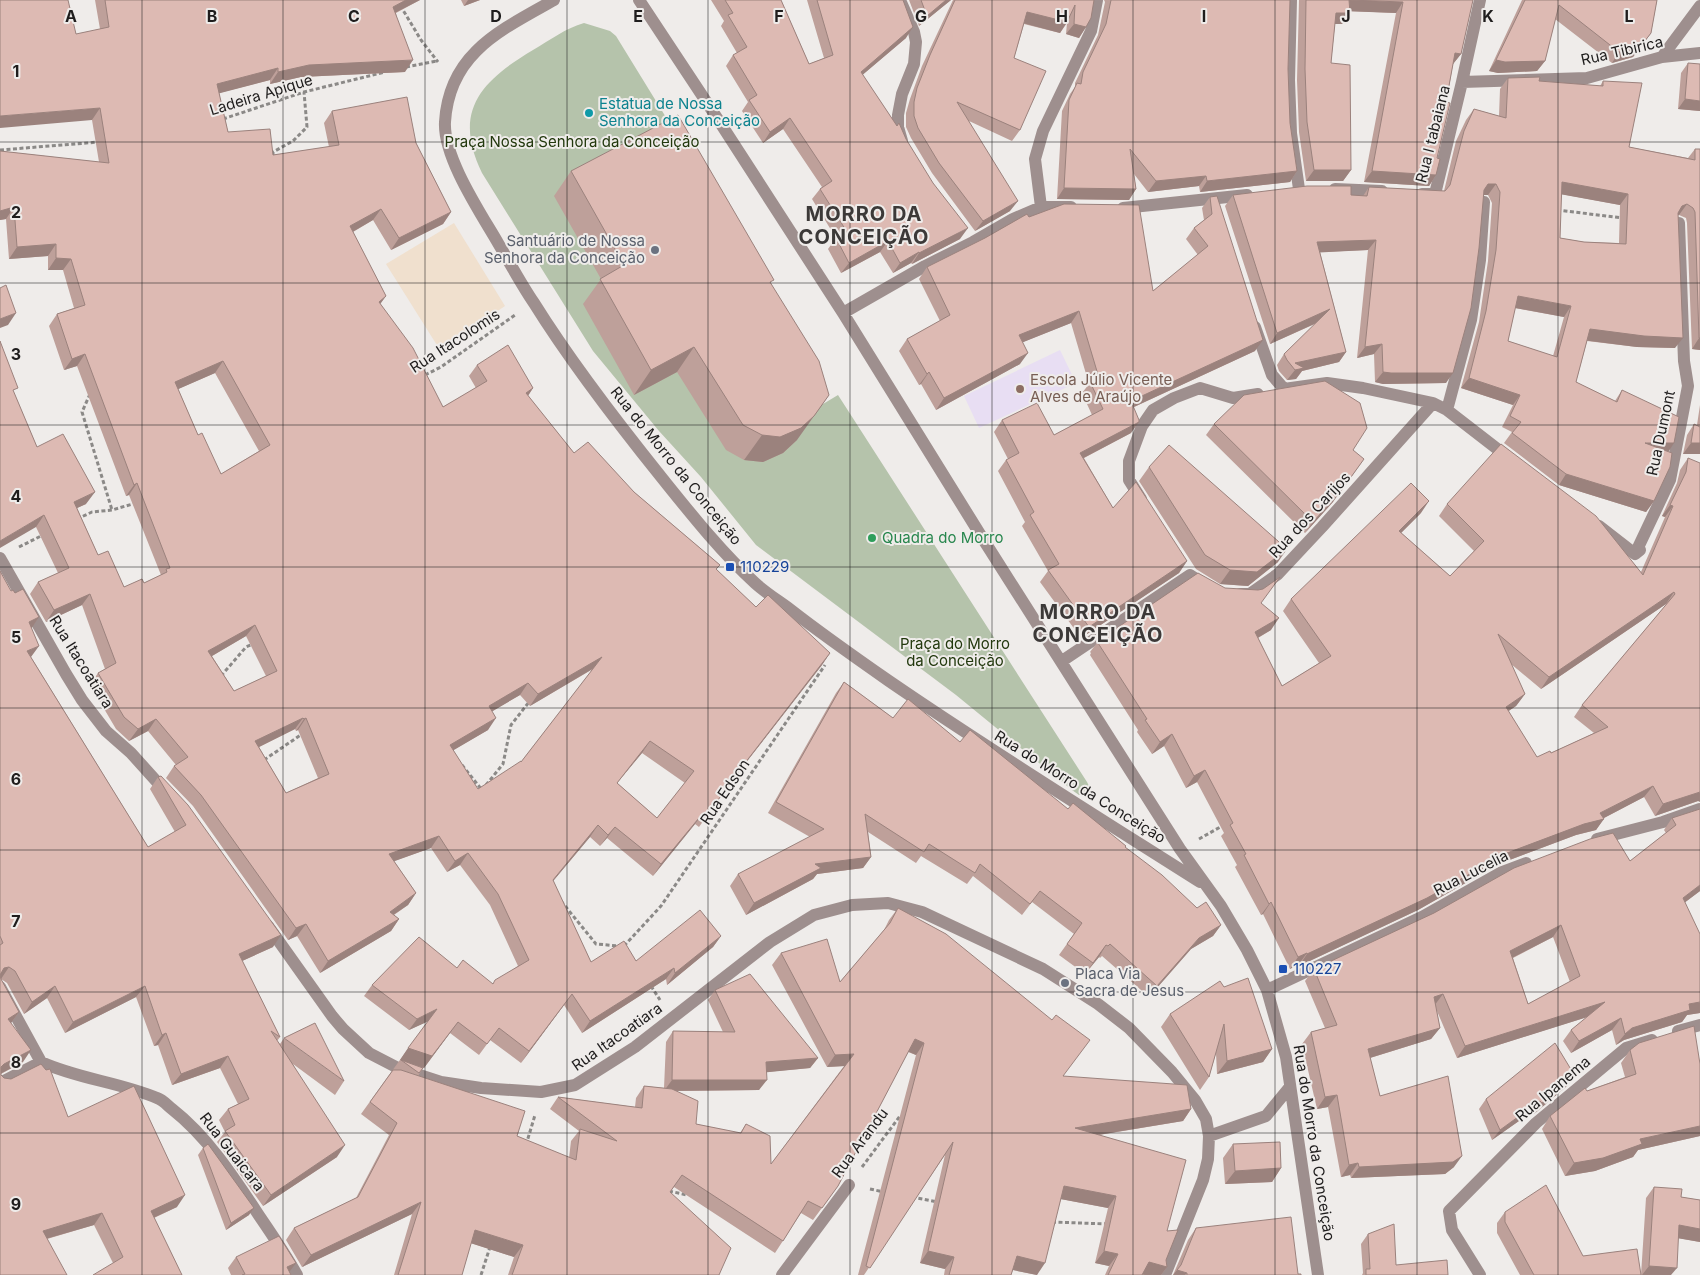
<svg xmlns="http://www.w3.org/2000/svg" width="1700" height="1275" font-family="Inter,sans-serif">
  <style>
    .education { fill: #e8def3 }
    .medical { fill: #f0e0ce }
    .green { fill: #b5c3ab }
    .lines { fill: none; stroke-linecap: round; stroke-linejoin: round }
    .path { stroke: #8b8987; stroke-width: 3; stroke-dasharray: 4 2.5; stroke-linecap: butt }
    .minor { stroke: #9e8f8e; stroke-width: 12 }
    .wall { fill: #bea09a; fill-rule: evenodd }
    .shaded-wall { fill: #9b827d }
    .building { fill: #ddbab3; stroke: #9b827d; fill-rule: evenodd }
    .grid { fill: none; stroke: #1f1d1d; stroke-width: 1; stroke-opacity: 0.55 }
    .culture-dot { fill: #0f9aa8; stroke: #efecea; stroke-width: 2 }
    .worship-dot { fill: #6b7280; stroke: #efecea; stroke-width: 2 }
    .education-dot { fill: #8d6e63; stroke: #efecea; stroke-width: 2 }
    .leisure-dot { fill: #2e9e5b; stroke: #efecea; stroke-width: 2 }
    .transit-dot { fill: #1a4fb4; stroke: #efecea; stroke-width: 2 }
    .labels { text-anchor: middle; stroke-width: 4; stroke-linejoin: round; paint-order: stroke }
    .street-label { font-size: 15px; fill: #1f1d1d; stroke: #efecea }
    .culture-label { font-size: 15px; fill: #0d838f; stroke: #efecea; text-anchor: start }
    .park-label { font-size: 15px; fill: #22380d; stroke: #efecea }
    .worship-label { font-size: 15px; fill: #5b616d; stroke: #efecea; text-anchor: end }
    .education-label { font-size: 15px; fill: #785e54; stroke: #efecea; text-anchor: start }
    .leisure-label { font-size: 15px; fill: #27864d; stroke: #efecea; text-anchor: start }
    .transit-label { font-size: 15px; fill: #164399; stroke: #efecea; text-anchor: start }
    .district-label { font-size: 20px; font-weight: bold; letter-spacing: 1px; fill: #3c3938; stroke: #efecea }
    .grid-label { font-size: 16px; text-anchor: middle; font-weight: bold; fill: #1f1d1d; stroke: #efecea; stroke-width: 4; stroke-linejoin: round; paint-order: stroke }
  </style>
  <rect width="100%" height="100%" fill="#efecea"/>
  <path class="education" d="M 1060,350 L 1076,383 L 979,428 L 964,396 Z"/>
  <path class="medical" d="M 454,223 L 505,306 L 440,350 L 386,264 Z"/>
  <path class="green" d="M 584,23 L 610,31 L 616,36 L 806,345 L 792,353 L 823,404 L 838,395 L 1087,782 L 1089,786 L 1083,794 L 1079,795 L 1072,790 L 956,695 L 756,545 L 701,477 L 659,431 L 593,351 L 482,173 C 452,111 481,81 533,50 C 550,40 566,28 584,23 Z"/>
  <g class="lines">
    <path class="path" d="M 397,0 L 421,40 L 438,62
      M 406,67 L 437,61
      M 223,119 L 304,92 L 385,72
      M 0,150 L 99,142
      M 273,155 L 273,152 L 293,141 L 307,127 L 304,92
      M 1557,210 L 1623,218
      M 425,375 L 441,367 L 515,315
      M 90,394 L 82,412 L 112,510
      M 77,519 L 92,512 L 112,510 L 136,503
      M 19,547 L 45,534
      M 221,676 L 246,647 L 253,644
      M 264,760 L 302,734
      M 462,765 L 482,790
      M 486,785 L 503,764 L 511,725 L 529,702
      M 1199,839 L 1222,826
      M 561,901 L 596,944 L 619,946
      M 624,946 L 661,906 L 825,665
      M 651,986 L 660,1000
      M 526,1145 L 535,1115
      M 862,1167 L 900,1116
      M 870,1189 L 884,1192
      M 669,1191 L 687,1195
      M 912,1197 L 938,1202
      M 1052,1222 L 1108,1224
      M 481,1275 L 490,1247"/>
    <path class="minor" d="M 554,0 C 501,30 449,53 445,122 C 443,157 480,212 498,243 C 510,263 521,284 534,303 C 572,364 617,422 662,478 C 691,514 721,552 755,583 C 766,593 779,601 791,610 C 823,635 856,658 889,681 C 991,751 1096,816 1200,882
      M 639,0 L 719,121 L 843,313 L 983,539 L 1180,849 L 1221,906 L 1247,950 L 1267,990 L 1286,1057 L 1318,1275
      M 900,0 L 914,32 L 916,42 L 914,64 L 902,94 L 898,115 L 898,127 L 902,141
      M 1291,0 L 1289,80 L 1291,133 L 1299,189
      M 1662,57 L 1700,6
      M 1462,82 L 1587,78 L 1662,57 L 1700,53
      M 1335,189 L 1382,191
      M 1422,194 L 1435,194 L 1462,82 L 1480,0
      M 1041,207 L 1035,159 L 1043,131 L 1091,31 L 1097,0
      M 1123,208 L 1247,195
      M 843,313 L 925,266 L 973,242 L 1013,219 L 1041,207 L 1071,207
      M 1255,327 L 1272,375 L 1284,389 L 1327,383 L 1363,388 L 1433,403 L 1447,410 L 1509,458
      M 1447,410 L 1471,320 L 1480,260 L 1484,202
      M 1141,499 L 1129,480 L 1129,461 L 1142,426 L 1153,410 L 1174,398 L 1200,388 L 1233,398 L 1258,394
      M 1599,526 L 1635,554 L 1640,550
      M 1635,554 L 1670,480 L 1688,386 L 1684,361 L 1679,223
      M 0,558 L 66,674 L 82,700 L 106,731 L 131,753 L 167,793
      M 1240,594 L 1250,594 L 1278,574 L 1322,527 L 1433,403
      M 1062,661 L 1190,575 L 1207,586
      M 1597,839 L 1663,822 L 1700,809
      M 268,926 L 332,1016 L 343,1029 L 369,1053 L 398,1068 L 441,1082 L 481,1088 L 541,1092 L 575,1085 L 635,1047 L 770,942 L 814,915 L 852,905 L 888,903 L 922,912 L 1043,969 L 1098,1004 L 1129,1028 L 1172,1072 L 1195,1100 L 1206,1119 L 1209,1136 L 1208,1159 L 1203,1180 L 1165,1275
      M 0,987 L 41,1062
      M 1267,990 L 1422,917 L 1502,872 L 1526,863
      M 1678,1031 L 1700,1025
      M 0,1083 L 41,1062 C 78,1079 119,1082 157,1098 C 163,1100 167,1105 172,1109 C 208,1137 235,1179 260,1217 C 273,1236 286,1255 297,1275
      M 1209,1136 L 1266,1116 L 1289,1088
      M 782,1275 L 849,1185
      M 1480,1275 L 1452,1230 L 1449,1211 L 1536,1123 L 1626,1048 L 1652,1040"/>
  </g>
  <path class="wall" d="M 95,0 L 420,0 L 396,13 L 405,72 L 301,77 L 270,84 L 270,80 L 219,93 L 228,132 L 273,155 L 329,147 L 324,123 L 332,111 L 416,143 L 451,212 L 443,224 L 391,250 L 373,220 L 353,232 L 386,296 L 380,304 L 443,407 L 476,388 L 469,376 L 477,365 L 533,388 L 528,396 L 574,453 L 634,492 L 720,565 L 716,570 L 756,607 L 830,653 L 822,665 L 737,774 L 699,827 L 695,824 L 653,876 L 607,838 L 600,846 L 590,837 L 553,881 L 591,962 L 636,961 L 721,936 L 713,947 L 667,985 L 666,979 L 582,1033 L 564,1005 L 521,1063 L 490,1040 L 479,1055 L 450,1033 L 424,1068 L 414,1065 L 423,1068 L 418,1076 L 517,1136 L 569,1158 L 571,1141 L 579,1131 L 550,1109 L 558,1097 L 635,1107 L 636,1098 L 644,1086 L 664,1088 L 666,1042 L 673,1031 L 723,1032 L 708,1000 L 715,990 L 818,1058 L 810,1068 L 766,1072 L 759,1090 L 676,1091 L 696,1124 L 740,1133 L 746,1124 L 771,1164 L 844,1066 L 827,1067 L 772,965 L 781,953 L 840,982 L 884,930 L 889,920 L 898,908 L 1064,1076 L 1191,1109 L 1183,1121 L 1099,1135 L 1167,1231 L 1166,1260 L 1167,1267 L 1161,1275 L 1105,1275 L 1109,1266 L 1095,1263 L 1108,1208 L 1061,1199 L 1037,1275 L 1013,1270 L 1011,1275 L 944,1275 L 945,1269 L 920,1263 L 945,1155 L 864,1275 L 858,1275 L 916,1055 L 908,1052 L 838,1186 L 813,1220 L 801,1213 L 775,1253 L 674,1187 L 670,1192 L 719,1275 L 508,1275 L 514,1257 L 471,1243 L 462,1275 L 394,1275 L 412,1214 L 302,1267 L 286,1240 L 294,1228 L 356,1198 L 389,1135 L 361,1114 L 428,1021 L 409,1030 L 364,996 L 372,985 L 457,968 L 493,984 L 518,966 L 490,905 L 460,865 L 447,872 L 431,848 L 394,861 L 416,893 L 408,905 L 394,915 L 399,919 L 391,931 L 320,973 L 297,936 L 288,940 L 193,806 L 166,778 L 174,766 L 176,765 L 148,731 L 129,741 L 116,729 L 90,685 L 98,673 L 105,669 L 82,605 L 46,622 L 30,594 L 38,582 L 58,573 L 36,527 L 14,393 L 37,447 L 86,504 L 77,508 L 98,555 L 124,587 L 144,583 L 161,575 L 129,495 L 126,496 L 77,366 L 64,370 L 49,326 L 57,314 L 74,308 L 63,270 L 48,270 L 48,256 L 9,259 L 6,219 L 0,220 L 0,151 L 99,162 L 92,120 L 100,29 ZM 215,373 L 259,451 L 221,474 L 198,435 L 178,389 ZM 246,636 L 266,676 L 234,691 L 212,656 ZM 593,669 L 521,762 L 478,789 L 453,750 L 488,730 L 492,711 L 520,695 L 530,706 ZM 295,729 L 296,731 L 298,730 L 318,778 L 286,793 L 259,747 ZM 642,753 L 685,783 L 657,818 L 617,783 Z
    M 461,0 L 480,0 L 464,6 Z
    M 711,0 L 781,0 L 809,64 L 824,58 L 807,0 L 903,0 L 906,38 L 862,75 L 897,126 L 899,123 L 906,139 L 960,239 L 912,264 L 911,263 L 893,273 L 880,252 L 841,273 L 828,249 L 836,238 L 812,199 L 820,189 L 822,187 L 783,129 L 763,143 L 742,111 L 748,102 L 726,66 L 733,55 L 737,53 L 721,26 L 724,21 Z
    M 909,0 L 951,0 L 919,26 Z
    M 953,0 L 1094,0 L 1086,27 L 1079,38 L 1066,34 L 1067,23 L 1060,33 L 1024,24 L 1014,58 L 1020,130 L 1012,141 L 969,121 L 1010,211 L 975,231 L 932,173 L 911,138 L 906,127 L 906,113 L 910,99 L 922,66 Z
    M 1104,0 L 1290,0 L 1288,69 L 1290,123 L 1297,171 L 1290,182 L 1200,192 L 1199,186 L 1148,192 L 1134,174 L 1136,189 L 1129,200 L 1057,199 L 1062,111 L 1070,94 L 1075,87 L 1075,83 L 1098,35 L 1105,2 Z
    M 1299,0 L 1473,0 L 1461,54 L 1453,64 L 1437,158 L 1436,175 L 1429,186 L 1364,182 L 1396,13 L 1350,11 L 1350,13 L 1342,24 L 1335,24 L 1331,63 L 1351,170 L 1343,181 L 1306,181 L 1299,132 L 1297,80 Z
    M 1522,0 L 1657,0 L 1651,33 L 1633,57 L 1612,63 L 1555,19 L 1545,61 L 1537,71 L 1498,73 L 1489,71 Z
    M 1688,63 L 1700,111 L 1678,109 L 1681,73 Z
    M 1508,78 L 1600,86 L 1603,81 L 1629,147 L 1688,158 L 1695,149 L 1700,350 L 1692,349 L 1687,223 L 1686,218 L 1679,215 L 1678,215 L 1675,348 L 1637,347 L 1587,341 L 1576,382 L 1615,401 L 1622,390 L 1668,452 L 1654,501 L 1646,512 L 1559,485 L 1504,443 L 1512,432 L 1502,427 L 1513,405 L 1461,388 L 1479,322 L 1488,261 L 1492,203 L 1488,195 L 1483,195 L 1446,383 L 1383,384 L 1375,382 L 1374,354 L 1357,358 L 1368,250 L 1320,252 L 1346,352 L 1339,362 L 1302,371 L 1296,379 L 1287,380 L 1279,371 L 1277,365 L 1284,354 L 1317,323 L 1270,344 L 1225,206 L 1233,195 L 1351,195 L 1363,196 L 1369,187 L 1444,191 L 1456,141 L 1466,120 L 1474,109 L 1499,116 L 1500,89 ZM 1561,194 L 1620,205 L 1619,243 L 1584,242 L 1560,238 ZM 1515,308 L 1564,317 L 1553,356 L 1508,341 Z
    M 571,171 L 771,284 L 797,440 L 783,453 L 763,462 L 744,460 L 726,450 L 677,372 L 634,395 L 583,304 L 601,279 L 554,196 Z
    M 1210,197 L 1255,351 L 1134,407 L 1131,433 L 1084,458 L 1113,508 L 1187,561 L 1179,573 L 1081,638 L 1040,582 L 1048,571 L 1022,526 L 1025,522 L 998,471 L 1006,460 L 1008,459 L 994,432 L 1002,420 L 1054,435 L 1092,415 L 1082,393 L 1089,384 L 1071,323 L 1023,342 L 1020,364 L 936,410 L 921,384 L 919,385 L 899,351 L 907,339 L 940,321 L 919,279 L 927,267 L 1029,217 L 1153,291 L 1198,255 L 1186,239 L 1194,228 L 1204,220 L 1202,208 Z
    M 1700,405 L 1700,454 L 1683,454 L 1687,435 L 1694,424 L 1697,425 Z
    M 1214,424 L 1353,450 L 1333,502 L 1305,533 L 1206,435 Z
    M 1688,458 L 1698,801 L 1655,816 L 1644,797 L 1604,818 L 1596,830 L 1576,835 L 1499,864 L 1418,910 L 1299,966 L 1299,964 L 1290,969 L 1263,914 L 1261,915 L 1235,867 L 1237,865 L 1221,836 L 1224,833 L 1197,782 L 1186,788 L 1164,746 L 1152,754 L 1137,732 L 1138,730 L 1090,655 L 1091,653 L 1090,652 L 1099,640 L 1225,588 L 1261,603 L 1271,630 L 1258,638 L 1282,686 L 1319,663 L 1283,611 L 1291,599 L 1421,513 L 1401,533 L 1450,576 L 1474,551 L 1439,516 L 1447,504 L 1641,572 L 1665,517 L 1662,516 L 1677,483 L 1680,470 ZM 1666,604 L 1666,605 L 1582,705 L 1574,717 L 1594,733 L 1551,753 L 1537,757 L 1508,711 L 1516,706 L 1525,694 L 1511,664 L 1541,689 Z
    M 1149,467 L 1278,562 L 1248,586 L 1220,584 L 1196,569 L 1139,481 Z
    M 0,571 L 11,591 L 15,593 L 39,617 L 31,628 L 31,657 L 148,847 L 175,832 L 150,789 L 158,777 L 273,947 L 242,961 L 280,1037 L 277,1041 L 280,1044 L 284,1038 L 344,1081 L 335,1095 L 293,1064 L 337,1157 L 263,1206 L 217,1142 L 225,1132 L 219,1120 L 228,1109 L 238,1104 L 220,1068 L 172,1085 L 158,1045 L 154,1046 L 136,997 L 65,1033 L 47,998 L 24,1014 L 7,983 L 1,979 L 19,1012 L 11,1023 L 23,1062 L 1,1074 L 1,1075 L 4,1078 L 68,1117 L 177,1207 L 154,1218 L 182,1275 L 113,1263 L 94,1225 L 47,1239 L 0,1275 Z
    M 844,682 L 893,718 L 960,742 L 1068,809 L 1125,847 L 1197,908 L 1221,925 L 1213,936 L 1191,949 L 1149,997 L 1102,956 L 1100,958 L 1099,957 L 1085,974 L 1059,955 L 1074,934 L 1032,902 L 1022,915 L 973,876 L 967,884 L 921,856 L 916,863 L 868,832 L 871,857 L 863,868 L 817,874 L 813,879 L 746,915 L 730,886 L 738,874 L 810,837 L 768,813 L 836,693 Z
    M 1700,809 L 1700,891 L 1685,902 L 1700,1013 L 1687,1015 L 1682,1022 L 1624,1040 L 1616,1045 L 1612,1030 L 1571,1053 L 1563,1041 L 1571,1030 L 1587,1017 L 1457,1058 L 1437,1011 L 1440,1028 L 1431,1039 L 1370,1058 L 1380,1096 L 1454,1167 L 1445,1174 L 1351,1178 L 1350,1175 L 1341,1177 L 1328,1107 L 1317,1109 L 1302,1044 L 1311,1032 L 1325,1028 L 1305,981 L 1314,969 L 1630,861 L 1666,833 L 1664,830 L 1672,818 ZM 1553,937 L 1570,982 L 1528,1004 L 1513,958 Z
    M 1224,987 L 1272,1049 L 1263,1062 L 1217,1074 L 1216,1053 L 1209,1077 L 1200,1090 L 1161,1027 L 1170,1014 Z
    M 1630,1050 L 1700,1064 L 1700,1136 L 1638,1150 L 1633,1157 L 1595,1171 L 1565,1176 L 1542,1129 L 1550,1116 L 1587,1091 L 1625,1077 L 1621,1063 Z
    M 1567,1086 L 1534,1114 L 1533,1111 L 1492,1140 L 1479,1109 L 1486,1099 Z
    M 1233,1144 L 1281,1168 L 1272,1182 L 1225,1184 L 1223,1158 Z
    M 203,1148 L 249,1215 L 226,1230 L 198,1155 Z
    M 1654,1187 L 1681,1197 L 1700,1200 L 1700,1242 L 1678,1238 L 1671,1275 L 1641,1275 L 1646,1198 Z
    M 1505,1212 L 1583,1256 L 1641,1275 L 1520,1275 L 1497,1233 L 1497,1223 Z
    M 1196,1228 L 1298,1274 L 1301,1275 L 1173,1275 L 1188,1240 Z
    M 1368,1234 L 1396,1265 L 1448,1275 L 1362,1275 L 1363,1273 L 1361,1244 Z
    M 236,1257 L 289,1272 L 291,1275 L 231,1275 L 228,1268 Z"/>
  <path class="shaded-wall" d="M 406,0 L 420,0 L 385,18 L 393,7 Z
    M 468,0 L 480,0 L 464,6 Z
    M 946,0 L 951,0 L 919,26 L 927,16 Z
    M 1349,0 L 1403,2 L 1396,13 L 1342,11 Z
    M 1027,12 L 1067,22 L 1060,33 L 1019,22 Z
    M 1336,13 L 1350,13 L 1342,24 L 1329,24 Z
    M 1074,24 L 1086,27 L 1079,38 L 1066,34 Z
    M 913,27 L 906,38 L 853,83 L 861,72 Z
    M 1651,33 L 1633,57 L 1612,63 L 1619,52 Z
    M 1455,53 L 1461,54 L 1453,64 L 1447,63 Z
    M 413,60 L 405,72 L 301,77 L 270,84 L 278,72 L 309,65 Z
    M 1496,60 L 1545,61 L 1537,71 L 1498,73 L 1489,71 Z
    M 278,68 L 270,80 L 209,96 L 217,84 Z
    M 1685,99 L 1700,101 L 1700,111 L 1678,109 Z
    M 100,108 L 92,120 L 0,128 L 0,116 Z
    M 790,118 L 783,129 L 763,143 L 770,132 Z
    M 1314,170 L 1351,170 L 1343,181 L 1306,181 Z
    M 1297,171 L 1290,182 L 1200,192 L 1207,181 Z
    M 1372,171 L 1436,175 L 1429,186 L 1364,182 Z
    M 1206,176 L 1199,186 L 1148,192 L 1156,181 Z
    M 1562,182 L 1628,194 L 1620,205 L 1554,193 Z
    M 1488,184 L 1496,184 L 1488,195 L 1480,195 Z
    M 1064,188 L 1136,189 L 1129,200 L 1057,199 Z
    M 1018,201 L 1010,211 L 975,231 L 983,221 Z
    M 1687,204 L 1679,215 L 1674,216 L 1682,206 Z
    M 14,207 L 6,219 L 0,220 L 0,211 Z
    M 381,209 L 373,220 L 342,238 L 350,226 Z
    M 451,212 L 443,224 L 391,250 L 399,238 Z
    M 968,228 L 960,239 L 912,264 L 919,253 Z
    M 1376,240 L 1368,250 L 1309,253 L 1317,242 Z
    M 888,241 L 880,252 L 841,273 L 849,263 Z
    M 56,244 L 48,256 L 9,259 L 17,247 Z
    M 919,252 L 911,263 L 893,273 L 900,263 Z
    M 56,258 L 71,259 L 63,270 L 48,270 Z
    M 386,296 L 378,307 L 379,302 Z
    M 1518,296 L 1571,306 L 1564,317 L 1510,307 Z
    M 1330,309 L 1323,320 L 1270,344 L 1277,333 Z
    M 1079,311 L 1071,323 L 1011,347 L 1019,335 Z
    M 16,313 L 8,325 L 0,328 L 0,319 Z
    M 1590,329 L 1683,338 L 1675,348 L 1637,347 L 1582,340 Z
    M 1699,338 L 1700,338 L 1700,350 L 1692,349 Z
    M 1263,340 L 1255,351 L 1123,412 L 1131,401 Z
    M 1382,344 L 1374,354 L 1357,358 L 1365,347 Z
    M 694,347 L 677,372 L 634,395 L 651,370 Z
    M 1346,352 L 1339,362 L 1302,371 L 1296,379 L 1287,380 L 1295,370 L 1295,363 Z
    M 1028,353 L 1020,364 L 936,410 L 944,398 Z
    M 85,354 L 77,366 L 64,370 L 72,359 Z
    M 223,361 L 215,373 L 167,394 L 175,382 Z
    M 929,372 L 921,384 L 919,385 L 927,374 Z
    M 1383,372 L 1453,373 L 1446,383 L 1383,384 L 1375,382 Z
    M 1469,378 L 1520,395 L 1513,405 L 1461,388 Z
    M 533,388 L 525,400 L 526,393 Z
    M 829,395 L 797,440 L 783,453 L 763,462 L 744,460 L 762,435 Z
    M 1139,422 L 1131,433 L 1072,464 L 1080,453 Z
    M 1645,443 L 1674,443 L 1667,454 Z
    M 1691,443 L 1700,443 L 1700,454 L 1683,454 Z
    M 1364,459 L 1333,502 L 1305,533 L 1313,522 Z
    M 1566,474 L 1654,501 L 1646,512 L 1559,485 Z
    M 137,483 L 129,495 L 126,496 L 134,485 Z
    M 95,492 L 86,504 L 66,513 L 74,502 Z
    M 1429,501 L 1421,513 L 1391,543 L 1399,531 Z
    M 1670,505 L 1673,506 L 1665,517 L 1662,516 Z
    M 44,515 L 36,527 L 0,548 L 0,541 Z
    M 1287,549 L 1278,562 L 1248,586 L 1220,584 L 1230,570 Z
    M 1187,561 L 1179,573 L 1081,638 L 1089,627 Z
    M 1674,592 L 1666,604 L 1541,689 L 1549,677 Z
    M 90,594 L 82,605 L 46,622 L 54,610 Z
    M 39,617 L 31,629 L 29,622 Z
    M 1279,618 L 1271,630 L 1247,644 L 1255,632 Z
    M 255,625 L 246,636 L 200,663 L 208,651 Z
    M 39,646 L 31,657 L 27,651 Z
    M 830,653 L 822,665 L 737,774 L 699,827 L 745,763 Z
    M 602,657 L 594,668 L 530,706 L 538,694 Z
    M 528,683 L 520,695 L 481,718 L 489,706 Z
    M 1525,694 L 1516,706 L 1497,719 L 1506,707 Z
    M 303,718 L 295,729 L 247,753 L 255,741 Z
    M 306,718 L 298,730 L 296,731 L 304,719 Z
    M 496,718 L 488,730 L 442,757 L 450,745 Z
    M 156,719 L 148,731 L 129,741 L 138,729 Z
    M 1172,734 L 1164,746 L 1152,754 L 1160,742 Z
    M 650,741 L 642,753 L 608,794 L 617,783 Z
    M 1205,770 L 1197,782 L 1186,788 L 1194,776 Z
    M 1653,786 L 1644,797 L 1602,819 L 1604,819 L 1596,830 L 1576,835 L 1499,864 L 1418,910 L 1299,966 L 1307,954 L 1507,853 L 1600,813 Z
    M 1700,792 L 1700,802 L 1698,801 L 1655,816 L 1663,804 Z
    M 703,813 L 695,824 L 653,876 L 661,864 Z
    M 598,825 L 590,837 L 544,892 L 553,880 Z
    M 615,827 L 607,838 L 600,846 L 608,835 Z
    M 439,836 L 431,848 L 381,866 L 389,854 Z
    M 468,853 L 460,865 L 447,872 L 455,861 Z
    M 871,857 L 863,868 L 817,874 L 813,879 L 746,915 L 754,903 L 815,864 Z
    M 1700,885 L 1700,891 L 1675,910 L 1683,898 Z
    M 416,893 L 408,905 L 381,923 L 390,912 Z
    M 1271,902 L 1263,914 L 1261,915 L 1269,904 Z
    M 399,919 L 391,931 L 320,973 L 328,961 Z
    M 306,924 L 297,936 L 288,940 L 296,928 Z
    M 1221,925 L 1213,936 L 1191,949 L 1149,997 L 1157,986 L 1199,938 Z
    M 1561,925 L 1553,937 L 1502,963 L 1510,951 Z
    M 281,935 L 273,947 L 231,966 L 239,954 Z
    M 721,936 L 713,947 L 667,985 L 675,973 Z
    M 1106,945 L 1099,957 L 1085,974 L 1093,963 Z
    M 1307,953 L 1299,964 L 1290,969 L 1298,957 Z
    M 9,967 L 1,979 L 0,974 L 4,968 Z
    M 674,968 L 666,979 L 582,1033 L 590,1021 Z
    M 55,986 L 47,998 L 24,1014 L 32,1002 Z
    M 145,986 L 136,997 L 65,1033 L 73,1022 Z
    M 572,994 L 564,1005 L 521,1063 L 529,1051 Z
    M 1443,994 L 1434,1006 L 1434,997 Z
    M 1605,1002 L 1597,1014 L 1457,1058 L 1465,1046 Z
    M 1700,1002 L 1700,1013 L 1687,1015 L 1682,1022 L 1624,1040 L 1616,1045 L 1625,1034 L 1632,1028 L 1689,1004 Z
    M 437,1009 L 429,1021 L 409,1030 L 417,1019 Z
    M 19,1012 L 11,1023 L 8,1019 Z
    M 1621,1018 L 1612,1030 L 1571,1053 L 1579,1041 Z
    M 458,1022 L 424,1068 L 400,1060 L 408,1048 Z
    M 1440,1028 L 1431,1039 L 1360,1061 L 1368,1049 Z
    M 166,1033 L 158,1045 L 154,1046 L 162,1035 Z
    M 915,1039 L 924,1043 L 916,1055 L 907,1051 Z
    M 1272,1049 L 1263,1062 L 1217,1074 L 1227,1061 Z
    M 31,1050 L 23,1062 L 0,1074 L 0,1069 L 4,1064 Z
    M 854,1054 L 845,1066 L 827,1067 L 835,1055 Z
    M 228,1056 L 220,1068 L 172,1085 L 181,1074 Z
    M 818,1058 L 810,1068 L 759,1073 L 766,1062 Z
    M 1575,1076 L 1567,1086 L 1534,1114 L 1542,1103 Z
    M 672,1080 L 767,1080 L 759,1090 L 664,1091 Z
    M 1337,1095 L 1328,1107 L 1317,1109 L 1325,1097 Z
    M 1540,1101 L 1533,1111 L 1492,1140 L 1500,1130 Z
    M 1191,1109 L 1183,1121 L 1067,1140 L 1075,1128 Z
    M 1700,1126 L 1700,1136 L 1638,1150 L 1633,1157 L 1595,1171 L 1565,1176 L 1574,1163 L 1640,1139 Z
    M 345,1145 L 337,1157 L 263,1206 L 271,1195 Z
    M 1462,1156 L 1454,1167 L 1445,1174 L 1351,1178 L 1359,1167 Z
    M 1358,1163 L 1350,1175 L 1341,1177 L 1349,1165 Z
    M 1281,1168 L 1272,1182 L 1225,1184 L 1235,1171 Z
    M 1064,1186 L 1116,1196 L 1108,1208 L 1055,1198 Z
    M 185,1195 L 177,1207 L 142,1223 L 151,1211 Z
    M 421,1202 L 412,1214 L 302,1267 L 311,1255 Z
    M 254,1208 L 249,1215 L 226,1230 L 231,1223 Z
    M 102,1213 L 94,1225 L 35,1242 L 43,1231 Z
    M 1679,1225 L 1700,1229 L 1700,1242 L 1671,1237 Z
    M 475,1230 L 523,1245 L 514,1257 L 467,1242 Z
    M 928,1251 L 954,1257 L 945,1269 L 920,1263 Z
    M 1104,1251 L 1118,1254 L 1109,1266 L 1095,1263 Z
    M 1017,1256 L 1045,1263 L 1037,1275 L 1008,1269 Z
    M 1149,1262 L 1167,1267 L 1161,1275 L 1145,1275 L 1140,1274 Z
    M 296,1263 L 287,1275 L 287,1267 Z
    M 1649,1266 L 1677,1268 L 1671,1275 L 1642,1275 Z
    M 1177,1270 L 1187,1273 L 1185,1275 L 1173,1275 Z"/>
  <path class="building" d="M 0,0 L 68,0 L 76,34 L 109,27 L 105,0 L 406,0 L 393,7 L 413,60 L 309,65 L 278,72 L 278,68 L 217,84 L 228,132 L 270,129 L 273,155 L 339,145 L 332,111 L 407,97 L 416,143 L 451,212 L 399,238 L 381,209 L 350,226 L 386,296 L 379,302 L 413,348 L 443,407 L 487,381 L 477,365 L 508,345 L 533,388 L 526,393 L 574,453 L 588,442 L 634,492 L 720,565 L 716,569 L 756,607 L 768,595 L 830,653 L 745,763 L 707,815 L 703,813 L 661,864 L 615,827 L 608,835 L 598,825 L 553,880 L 591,962 L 624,941 L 636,961 L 700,910 L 721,936 L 675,973 L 674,968 L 590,1021 L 572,994 L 529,1051 L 499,1028 L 487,1044 L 458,1022 L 432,1056 L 408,1048 L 437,1009 L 417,1019 L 372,985 L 419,937 L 457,968 L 463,960 L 493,984 L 495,980 L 529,960 L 498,894 L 468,853 L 455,861 L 439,836 L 389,854 L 416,893 L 390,912 L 399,919 L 328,961 L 306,924 L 296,928 L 201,795 L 174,766 L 188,757 L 156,719 L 138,729 L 124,717 L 98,673 L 116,663 L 90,594 L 54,610 L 38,582 L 69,568 L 44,515 L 0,541 L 0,341 L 18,388 L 13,390 L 37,447 L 63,434 L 95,492 L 74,502 L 98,555 L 108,551 L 124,587 L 142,579 L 144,583 L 167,572 L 166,569 L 170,568 L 137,483 L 134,485 L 85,354 L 72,359 L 57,314 L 85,305 L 71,259 L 56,258 L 56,244 L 17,247 L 14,207 L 0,211 L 0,151 L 109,163 L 100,108 L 0,116 ZM 223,361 L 270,445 L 221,474 L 202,433 L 198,435 L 175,382 ZM 255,625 L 277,671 L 234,691 L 208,651 ZM 602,657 L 521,762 L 521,761 L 478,789 L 450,745 L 496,718 L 489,706 L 528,683 L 538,694 ZM 303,718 L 304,719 L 306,718 L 329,774 L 286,793 L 255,741 ZM 650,741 L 694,771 L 657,818 L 617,783 Z
    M 725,0 L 781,0 L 809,64 L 833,55 L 817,0 L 903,0 L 913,27 L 861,72 L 897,126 L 899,123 L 906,139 L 933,183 L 968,228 L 919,253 L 919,252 L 900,263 L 888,241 L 849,263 L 836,238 L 847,232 L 820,189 L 832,181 L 790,118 L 770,132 L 749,100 L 757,95 L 733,55 L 747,47 L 728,15 L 733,13 Z
    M 921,0 L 946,0 L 927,16 Z
    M 955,0 L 1094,0 L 1091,18 L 1086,27 L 1074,24 L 1075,5 L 1067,22 L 1027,12 L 1014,58 L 1046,71 L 1020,130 L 957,102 L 1018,201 L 983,221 L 939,163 L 918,128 L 914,116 L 914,102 L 917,88 L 930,55 Z
    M 1111,0 L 1290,0 L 1288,69 L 1290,123 L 1297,171 L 1207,181 L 1206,176 L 1156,181 L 1130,149 L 1136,189 L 1064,188 L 1069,100 L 1077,83 L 1081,84 L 1083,72 L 1106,24 Z
    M 1306,0 L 1473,0 L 1461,54 L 1455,53 L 1446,102 L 1450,103 L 1437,158 L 1440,159 L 1436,175 L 1372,171 L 1403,2 L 1349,0 L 1350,13 L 1336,13 L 1331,63 L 1350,65 L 1351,170 L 1314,170 L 1307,122 L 1305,69 Z
    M 1525,0 L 1657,0 L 1651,33 L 1641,46 L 1619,52 L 1559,5 L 1545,61 L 1505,62 L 1496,60 Z
    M 1688,63 L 1700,64 L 1700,101 L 1685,99 Z
    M 1540,77 L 1539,81 L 1603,86 L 1603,81 L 1642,83 L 1629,147 L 1695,160 L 1695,149 L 1700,149 L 1700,338 L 1699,338 L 1695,212 L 1693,208 L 1687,204 L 1682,206 L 1678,213 L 1683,338 L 1644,336 L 1590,329 L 1576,382 L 1617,402 L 1622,390 L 1679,417 L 1674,443 L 1645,443 L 1672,453 L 1670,467 L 1654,501 L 1566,474 L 1512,433 L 1521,422 L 1510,416 L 1520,395 L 1469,378 L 1486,311 L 1496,250 L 1500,192 L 1496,184 L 1488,184 L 1484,190 L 1479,248 L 1471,308 L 1453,373 L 1391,373 L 1383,372 L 1382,344 L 1365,347 L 1376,240 L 1317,242 L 1346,352 L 1295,363 L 1304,368 L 1295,370 L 1287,360 L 1284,354 L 1330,309 L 1277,333 L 1233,195 L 1307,186 L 1351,186 L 1351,195 L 1367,196 L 1369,187 L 1445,191 L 1450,185 L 1464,131 L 1474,109 L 1506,118 L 1508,78 ZM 1562,182 L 1628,194 L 1626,244 L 1584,242 L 1560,238 ZM 1518,296 L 1571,306 L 1557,357 L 1508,341 Z
    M 678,115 L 774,280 L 770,282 L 819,361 L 829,395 L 814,416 L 801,428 L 780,437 L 762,435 L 743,425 L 694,347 L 651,370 L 600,279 L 624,265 L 571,171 Z
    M 1217,196 L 1263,340 L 1131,401 L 1139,420 L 1139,422 L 1080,453 L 1113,508 L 1136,482 L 1187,561 L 1089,627 L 1048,570 L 1059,564 L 1030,515 L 1034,512 L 1006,460 L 1019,453 L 1002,420 L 1037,403 L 1054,435 L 1103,409 L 1090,382 L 1099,378 L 1079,311 L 1019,335 L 1028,353 L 944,398 L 929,372 L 927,374 L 907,339 L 950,315 L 927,267 L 985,238 L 1027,214 L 1029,217 L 1064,204 L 1139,205 L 1153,291 L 1208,246 L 1194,228 L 1212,214 L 1210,197 Z
    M 6,285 L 16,313 L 0,319 L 0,288 Z
    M 1325,381 L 1360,403 L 1367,428 L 1353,450 L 1364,459 L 1341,491 L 1313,522 L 1214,424 L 1244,395 Z
    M 1694,424 L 1700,427 L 1700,443 L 1691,443 Z
    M 1501,444 L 1596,516 L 1643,575 L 1673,506 L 1670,505 L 1686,472 L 1688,458 L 1700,463 L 1700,792 L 1663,804 L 1653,786 L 1600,813 L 1604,819 L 1584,824 L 1507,853 L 1427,898 L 1307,954 L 1307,953 L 1298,957 L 1271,902 L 1269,904 L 1244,855 L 1246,854 L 1230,825 L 1233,823 L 1205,770 L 1194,776 L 1172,734 L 1160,742 L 1145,720 L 1147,719 L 1098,643 L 1100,642 L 1099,640 L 1198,573 L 1225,588 L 1258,590 L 1263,589 L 1280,577 L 1261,603 L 1279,618 L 1255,632 L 1282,686 L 1331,656 L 1291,599 L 1411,483 L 1429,501 L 1399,531 L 1450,576 L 1484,541 L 1447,504 ZM 1674,592 L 1675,594 L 1582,705 L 1608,727 L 1551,753 L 1550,751 L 1537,757 L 1506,707 L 1525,694 L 1498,634 L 1549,677 Z
    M 1169,445 L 1287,549 L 1257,572 L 1230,570 L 1205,555 L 1149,467 Z
    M 0,571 L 11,591 L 13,590 L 15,593 L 23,589 L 39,617 L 29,622 L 39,646 L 27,651 L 148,847 L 186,825 L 158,777 L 161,776 L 188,805 L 281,935 L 239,954 L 280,1037 L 271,1031 L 345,1145 L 271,1195 L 225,1131 L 235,1125 L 228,1109 L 249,1099 L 228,1056 L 181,1074 L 166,1033 L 162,1035 L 145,986 L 73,1022 L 55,986 L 32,1002 L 15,971 L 9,967 L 4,968 L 0,975 L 1,979 L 19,1012 L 8,1019 L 31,1050 L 4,1064 L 1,1067 L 1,1075 L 4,1078 L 11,1079 L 41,1064 L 46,1070 L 50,1069 L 68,1117 L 134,1086 L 185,1195 L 151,1211 L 182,1275 L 93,1275 L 123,1257 L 102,1213 L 43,1231 L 67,1275 L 0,1275 L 0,945 L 3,943 L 0,936 Z
    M 844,682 L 893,718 L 908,699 L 960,742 L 970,730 L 1068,809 L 1073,803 L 1126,846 L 1125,847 L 1162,875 L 1197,908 L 1206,902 L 1221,925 L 1199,938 L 1157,986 L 1110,944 L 1108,946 L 1106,945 L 1093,963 L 1067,944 L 1082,923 L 1040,891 L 1030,904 L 980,864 L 975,873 L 929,844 L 924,852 L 865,814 L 871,857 L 815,864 L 821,868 L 754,903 L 738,874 L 824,829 L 776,802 Z
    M 1700,809 L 1700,885 L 1683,898 L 1700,934 L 1700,1002 L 1689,1004 L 1690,1010 L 1632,1028 L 1625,1034 L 1621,1018 L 1579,1041 L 1571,1030 L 1605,1002 L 1465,1046 L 1443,994 L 1434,997 L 1440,1028 L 1368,1049 L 1380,1096 L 1448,1076 L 1462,1156 L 1453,1162 L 1359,1167 L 1358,1163 L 1349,1165 L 1337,1095 L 1325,1097 L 1311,1032 L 1337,1025 L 1314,969 L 1434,913 L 1514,868 L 1590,839 L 1613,833 L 1630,861 L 1676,825 L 1672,818 ZM 1561,925 L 1580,976 L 1528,1004 L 1510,951 Z
    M 898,908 L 946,934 L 1052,1020 L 1056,1015 L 1090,1040 L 1063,1076 L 1187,1085 L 1191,1109 L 1075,1128 L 1186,1160 L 1167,1231 L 1178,1230 L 1166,1260 L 1167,1267 L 1149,1262 L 1142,1275 L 1108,1275 L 1118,1254 L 1104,1251 L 1116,1196 L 1064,1186 L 1045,1263 L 1017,1256 L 1011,1275 L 949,1275 L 954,1257 L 928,1251 L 953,1142 L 870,1268 L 866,1266 L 924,1043 L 915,1039 L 838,1186 L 822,1208 L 808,1201 L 783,1241 L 682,1175 L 670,1192 L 731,1248 L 719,1275 L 512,1275 L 523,1245 L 475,1230 L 462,1275 L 398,1275 L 421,1202 L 311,1255 L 294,1228 L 358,1197 L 397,1123 L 370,1102 L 393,1070 L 401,1070 L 525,1111 L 517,1136 L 576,1160 L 580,1129 L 617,1141 L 558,1097 L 642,1108 L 644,1086 L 672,1089 L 698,1101 L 696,1124 L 741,1133 L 746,1124 L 770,1136 L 771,1164 L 854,1054 L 835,1055 L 781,953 L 827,939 L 840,982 L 890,923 Z
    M 750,974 L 818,1058 L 766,1062 L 767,1080 L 672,1080 L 673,1031 L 735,1032 L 715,990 Z
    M 1248,978 L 1272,1049 L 1227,1061 L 1224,1024 L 1209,1077 L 1170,1014 L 1220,981 L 1224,987 Z
    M 315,1023 L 344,1081 L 284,1038 Z
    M 1694,1026 L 1700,1064 L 1700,1126 L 1640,1139 L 1642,1144 L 1603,1158 L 1574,1163 L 1550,1116 L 1585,1088 L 1587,1091 L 1636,1074 L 1630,1050 L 1639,1043 Z
    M 1555,1043 L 1575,1076 L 1542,1103 L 1540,1101 L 1500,1130 L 1486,1099 Z
    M 401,1060 L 423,1068 L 419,1073 Z
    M 1280,1142 L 1281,1168 L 1235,1171 L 1233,1144 Z
    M 208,1144 L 254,1208 L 231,1223 L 203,1148 Z
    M 1546,1185 L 1583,1256 L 1637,1249 L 1641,1275 L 1534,1275 L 1505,1222 L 1505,1212 Z
    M 1654,1187 L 1682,1189 L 1681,1197 L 1700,1200 L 1700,1229 L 1679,1225 L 1677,1268 L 1649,1266 Z
    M 1291,1217 L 1298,1274 L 1301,1274 L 1301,1275 L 1187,1275 L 1187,1273 L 1177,1270 L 1181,1265 L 1196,1228 Z
    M 1394,1224 L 1396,1265 L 1447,1260 L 1448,1275 L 1366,1275 L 1366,1269 L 1370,1269 L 1368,1234 Z
    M 279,1236 L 296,1263 L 287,1267 L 291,1275 L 242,1275 L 245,1274 L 236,1257 Z"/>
  <path class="grid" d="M 142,0 L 142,1275M 283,0 L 283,1275M 425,0 L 425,1275M 567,0 L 567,1275M 708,0 L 708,1275M 850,0 L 850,1275M 992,0 L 992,1275M 1133,0 L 1133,1275M 1275,0 L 1275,1275M 1417,0 L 1417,1275M 1558,0 L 1558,1275M 0,142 L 1700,142M 0,283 L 1700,283M 0,425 L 1700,425M 0,567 L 1700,567M 0,708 L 1700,708M 0,850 L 1700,850M 0,992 L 1700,992M 0,1133 L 1700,1133"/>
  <circle class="culture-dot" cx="589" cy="113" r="5"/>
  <g class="worship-dot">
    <circle cx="655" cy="250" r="5"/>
    <circle cx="1065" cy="983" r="5"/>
  </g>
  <circle class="education-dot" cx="1020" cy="389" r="5"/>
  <circle class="leisure-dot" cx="872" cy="538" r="5"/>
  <g class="transit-dot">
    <rect x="725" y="562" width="10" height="10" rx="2.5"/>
    <rect x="1278" y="964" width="10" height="10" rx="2.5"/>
  </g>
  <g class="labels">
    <g class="street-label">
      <text transform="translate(1622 51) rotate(-13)" y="5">Rua Tibirica</text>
      <text transform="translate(261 95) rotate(-17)" y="5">Ladeira Apique</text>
      <text transform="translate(1433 134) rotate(-76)" y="5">Rua I tabaiana</text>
      <text transform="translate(455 341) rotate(-33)" y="5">Rua Itacolomis</text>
      <text transform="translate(1661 433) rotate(-78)" y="5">Rua Dumont</text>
      <text transform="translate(676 466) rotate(51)" y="5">Rua do Morro da Conceição</text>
      <text transform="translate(1310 515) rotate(-47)" y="5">Rua dos Carijos</text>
      <text transform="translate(81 662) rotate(58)" y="5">Rua Itacoatiara</text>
      <text transform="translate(1080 787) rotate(32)" y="5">Rua do Morro da Conceição</text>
      <text transform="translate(725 792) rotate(-56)" y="5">Rua Edson</text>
      <text transform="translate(1471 873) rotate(-27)" y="5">Rua Lucelia</text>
      <text transform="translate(617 1037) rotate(-35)" y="5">Rua Itacoatiara</text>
      <text transform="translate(1553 1089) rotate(-40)" y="5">Rua Ipanema</text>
      <text transform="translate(860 1143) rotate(-53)" y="5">Rua Arandu</text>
      <text transform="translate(1314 1143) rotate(81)" y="5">Rua do Morro da Conceição</text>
      <text transform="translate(232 1152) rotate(52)" y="5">Rua Guaicara</text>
    </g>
    <g class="culture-label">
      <text x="599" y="109">Estatua de Nossa<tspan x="599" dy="17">Senhora da Conceição</tspan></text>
    </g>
    <g class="park-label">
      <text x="572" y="147">Praça Nossa Senhora da Conceição</text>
      <text x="955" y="649">Praça do Morro<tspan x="955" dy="17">da Conceição</tspan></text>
    </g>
    <g class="worship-label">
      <text x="645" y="246">Santuário de Nossa<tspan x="645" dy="17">Senhora da Conceição</tspan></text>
      <text x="1075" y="979" text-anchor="start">Placa Via<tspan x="1075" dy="17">Sacra de Jesus</tspan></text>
    </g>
    <g class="education-label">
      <text x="1030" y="385">Escola Júlio Vicente<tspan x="1030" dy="17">Alves de Araújo</tspan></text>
    </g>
    <g class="leisure-label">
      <text x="882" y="543">Quadra do Morro</text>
    </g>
    <g class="transit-label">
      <text x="740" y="572">110229</text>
      <text x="1293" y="974">110227</text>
    </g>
    <g class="district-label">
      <text x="864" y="221">MORRO DA<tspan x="864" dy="23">CONCEIÇÃO</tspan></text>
      <text x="1098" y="619">MORRO DA<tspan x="1098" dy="23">CONCEIÇÃO</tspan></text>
    </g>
  </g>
  <g class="grid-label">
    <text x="71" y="22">A</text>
    <text x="212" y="22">B</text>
    <text x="354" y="22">C</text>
    <text x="496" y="22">D</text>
    <text x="638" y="22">E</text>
    <text x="779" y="22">F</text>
    <text x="921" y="22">G</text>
    <text x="1062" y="22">H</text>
    <text x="1204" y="22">I</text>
    <text x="1346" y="22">J</text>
    <text x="1488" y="22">K</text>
    <text x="1629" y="22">L</text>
    <text x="16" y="77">1</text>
    <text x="16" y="218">2</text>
    <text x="16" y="360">3</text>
    <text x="16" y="502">4</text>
    <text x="16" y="643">5</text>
    <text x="16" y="785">6</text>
    <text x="16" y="927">7</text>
    <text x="16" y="1068">8</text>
    <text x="16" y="1210">9</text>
  </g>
</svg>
